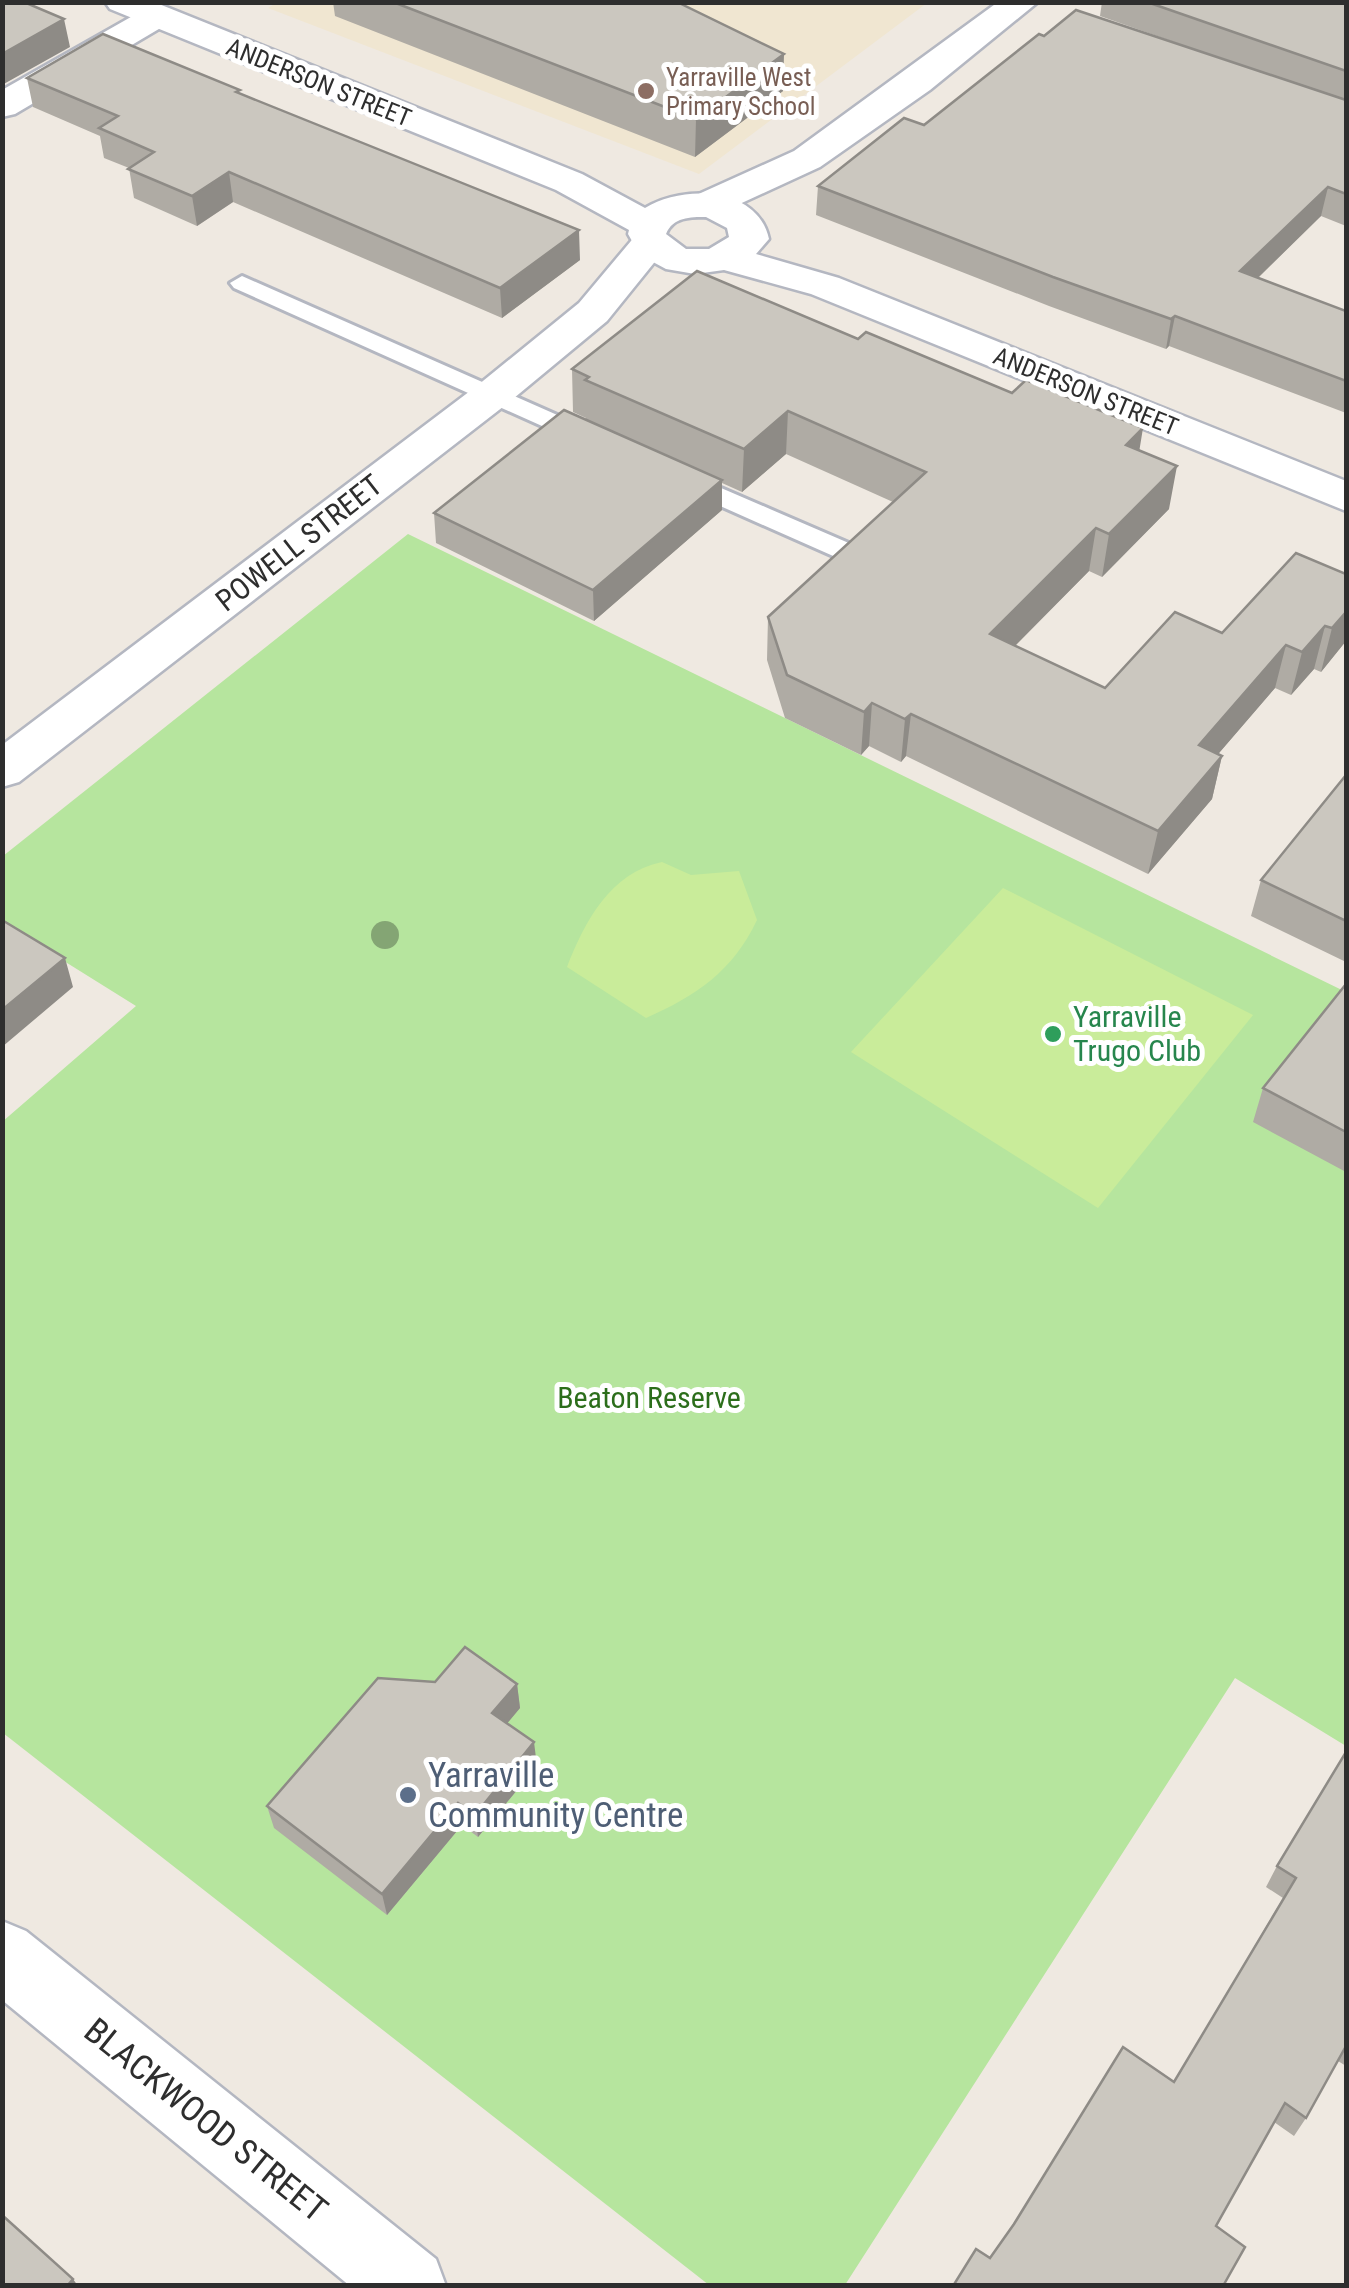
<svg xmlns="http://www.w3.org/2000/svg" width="1349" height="2288" font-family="'Roboto Condensed',sans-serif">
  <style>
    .education { fill: #f0e6d1 }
    .green { fill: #b6e59e }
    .pitch { fill: #c9ec9a }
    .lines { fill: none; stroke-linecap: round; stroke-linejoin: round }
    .service-casing { stroke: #b4b7c1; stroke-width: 6 }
    .minor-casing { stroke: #b4b7c1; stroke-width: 5 }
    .tertiary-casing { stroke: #b4b7c1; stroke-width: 5 }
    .service { fill: #fff; fill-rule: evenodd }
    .minor { fill: #fff; fill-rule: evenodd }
    .tertiary { fill: #fff; fill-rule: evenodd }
    .tree { fill: #84a574 }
    .wall { fill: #afaba4 }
    .shaded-wall { fill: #8e8b86 }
    .building { fill: #cbc7bf; stroke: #8e8b86; stroke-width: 2.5 }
    .education-dot { fill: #8d6e63; stroke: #fff; stroke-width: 4 }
    .leisure-dot { fill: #2e9e5b; stroke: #fff; stroke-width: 4 }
    .service-dot { fill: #5c6f8a; stroke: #fff; stroke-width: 4 }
    .labels { text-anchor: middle; stroke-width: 10; stroke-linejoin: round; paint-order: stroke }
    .far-education-label { font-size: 25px; fill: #785e54; stroke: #fff; text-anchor: start }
    .far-street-label { font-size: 25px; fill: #2e2e2e; stroke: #fff }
    .street-label { font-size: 30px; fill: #2e2e2e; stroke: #fff }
    .leisure-label { font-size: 30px; fill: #27864d; stroke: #fff; text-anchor: start }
    .park-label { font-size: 30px; fill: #2c6e1b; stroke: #fff }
    .near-service-label { font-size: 35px; fill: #4e5e75; stroke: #fff; text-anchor: start }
    .near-street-label { font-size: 35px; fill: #2e2e2e; stroke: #fff }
  </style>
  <rect width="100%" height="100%" fill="#efe9e1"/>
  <path class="education" d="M 278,2 L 927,3 L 699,174 L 268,8 Z"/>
  <path class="green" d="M 408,534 L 1346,992 L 1346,1746 L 1235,1678 L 845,2285 L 709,2285 L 3,1733 L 2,1122 L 136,1006 L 3,923 L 3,856 Z"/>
  <path class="pitch" d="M 662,862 L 691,875 L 739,871 L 757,920 C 733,971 696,996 646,1018 L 567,967 C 585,921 610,873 662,862 Z
    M 1003,888 L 1253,1015 L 1098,1208 L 851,1052 Z"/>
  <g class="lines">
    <g class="service-casing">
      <path id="service" d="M 242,276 L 598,433 L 602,438 L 598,443 L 580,443 L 234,288 L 230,283 Z
        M 684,472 L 858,547 L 862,553 L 849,561 L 840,559 L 675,486 L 671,480 Z"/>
    </g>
    <g class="minor-casing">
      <path id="minor" d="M 998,2 L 1038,2 L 930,90 L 820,167 L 720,213 L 706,217 L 692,213 L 687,205 L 692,197 L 794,151 Z
        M 157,5 L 169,9 L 175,16 L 169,23 L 15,114 L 2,117 L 2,90 L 145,9 Z
        M 650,231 L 664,235 L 670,243 L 607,321 L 508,403 L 19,782 L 2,787 L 2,745 L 478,385 L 579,303 L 636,235 Z
        M 2,1921 L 26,1931 L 436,2259 L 446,2286 L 350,2286 L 2,2000 Z"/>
    </g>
    <g class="tertiary-casing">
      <path id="tertiary" d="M 105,2 L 154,2 L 582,174 L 645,208 C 684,184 758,187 769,239 L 756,254 L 839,278 L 1346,481 L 1346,511 L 811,294 L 724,270 L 695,274 L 666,269 L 640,255 L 628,234 L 629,230 L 556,190 L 110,9 ZM 706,217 L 727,228 L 729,237 L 709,249 L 686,249 L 666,234 C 673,217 690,217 706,217 Z"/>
    </g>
    <use href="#service" class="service"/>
    <use href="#minor" class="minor"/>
    <use href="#tertiary" class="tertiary"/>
  </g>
  <circle class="tree" cx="385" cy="935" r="14"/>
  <path class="wall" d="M 333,2 L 677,2 L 783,91 L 695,157 L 335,16 Z
    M 1102,2 L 1346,2 L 1346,226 L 1321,216 L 1258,278 L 1346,311 L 1346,413 L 1169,346 L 1166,349 L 1049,306 L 816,215 L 818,186 L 924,125 L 1044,36 L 1214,56 L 1100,16 Z
    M 27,78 L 241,94 L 580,260 L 502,318 L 233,202 L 197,226 L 134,198 L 129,168 L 104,158 L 100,136 L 33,107 Z
    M 858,339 L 1139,450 L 1169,509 L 1102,577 L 1089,571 L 1015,646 L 1105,688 L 1346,574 L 1346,641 L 1321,672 L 1314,669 L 1291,695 L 1275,688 L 1218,754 L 1222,756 L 1212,799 L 1148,874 L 906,756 L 901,762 L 869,746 L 861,755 L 785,718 L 767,660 L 768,617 L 893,502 L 786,454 L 742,492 L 722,483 L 722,510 L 594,621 L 436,543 L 434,513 L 586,420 L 586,418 L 573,412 L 572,369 Z
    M 1346,775 L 1346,962 L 1251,916 L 1261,880 Z
    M 1346,984 L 1346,1172 L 1253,1122 L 1263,1088 Z
    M 435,1682 L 517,1684 L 520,1708 L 507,1723 L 537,1766 L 478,1837 L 462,1825 L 387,1915 L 274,1828 L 267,1806 Z
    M 1346,1752 L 1346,2066 L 1338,2061 L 1306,2118 L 1294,2136 L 1274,2122 L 1174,2082 L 1283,1898 L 1266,1887 L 1277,1866 Z"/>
  <path class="shaded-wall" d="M 64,19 L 70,47 L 2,85 L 2,54 Z
    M 784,54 L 783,91 L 695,157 L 696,119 Z
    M 229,172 L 233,202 L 197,226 L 192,196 Z
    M 1328,187 L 1321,216 L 1234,301 L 1240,271 Z
    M 579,230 L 580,260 L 502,318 L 500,288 Z
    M 1175,316 L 1169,346 L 1166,349 L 1171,319 Z
    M 788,411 L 786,454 L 742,492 L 744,449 Z
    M 1143,428 L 1136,471 L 1126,445 Z
    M 1177,466 L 1169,509 L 1102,577 L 1109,534 Z
    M 722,480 L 722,510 L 594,621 L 593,590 Z
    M 1096,528 L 1089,571 L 984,677 L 990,634 Z
    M 1346,612 L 1346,641 L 1321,672 L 1332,628 Z
    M 1325,626 L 1314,669 L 1291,695 L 1302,652 Z
    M 1286,645 L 1275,688 L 1189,788 L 1199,745 Z
    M 872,703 L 869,746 L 861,755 L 864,712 Z
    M 911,714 L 906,756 L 901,762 L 905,719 Z
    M 1222,756 L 1212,799 L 1148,874 L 1158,831 Z
    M 65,958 L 73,987 L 2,1047 L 2,1010 Z
    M 517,1684 L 520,1708 L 496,1737 L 492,1713 Z
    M 534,1742 L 537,1766 L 478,1837 L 475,1815 Z
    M 458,1803 L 462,1825 L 387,1915 L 382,1894 Z
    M 73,2279 L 78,2286 L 67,2286 Z"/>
  <path class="building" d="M 2,2 L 24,2 L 64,19 L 2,54 Z
    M 393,2 L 677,2 L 784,54 L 696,119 Z
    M 1147,2 L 1346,2 L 1346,71 Z
    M 1076,10 L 1346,100 L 1346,194 L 1328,187 L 1240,271 L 1346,311 L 1346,381 L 1175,316 L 1171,319 L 1053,277 L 818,186 L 904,118 L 924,125 L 1039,34 L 1044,36 Z
    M 103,34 L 240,90 L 236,92 L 579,230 L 500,288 L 229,172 L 192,196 L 128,169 L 154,152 L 99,128 L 118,116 L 27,78 Z
    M 697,271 L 858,339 L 866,332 L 1012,393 L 1026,380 L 1143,428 L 1126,445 L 1177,466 L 1109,534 L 1096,528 L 990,634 L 1105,688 L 1175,612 L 1222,633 L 1296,553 L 1346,574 L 1346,612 L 1332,628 L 1325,626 L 1302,652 L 1286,645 L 1199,745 L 1222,756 L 1158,831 L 911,714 L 905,719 L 872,703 L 864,712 L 787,675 L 768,617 L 926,472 L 788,411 L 744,449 L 585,380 L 589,377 L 572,369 Z
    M 564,410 L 722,480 L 593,590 L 434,513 Z
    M 1346,775 L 1346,921 L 1261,880 Z
    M 2,920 L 65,958 L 2,1010 Z
    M 1346,984 L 1346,1132 L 1263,1088 Z
    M 465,1647 L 517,1684 L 492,1713 L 534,1742 L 475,1815 L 458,1803 L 382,1894 L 267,1806 L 378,1678 L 435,1682 Z
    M 1346,1752 L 1346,2046 L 1306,2118 L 1285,2103 L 1216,2226 L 1245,2247 L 1223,2286 L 953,2286 L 976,2249 L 990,2258 L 1014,2224 L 1123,2047 L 1174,2082 L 1296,1878 L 1277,1866 Z
    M 2,2215 L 73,2279 L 67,2286 L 2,2286 Z"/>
  <circle class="education-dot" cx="646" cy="91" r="10"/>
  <circle class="leisure-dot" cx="1053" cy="1034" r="10"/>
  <circle class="service-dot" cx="408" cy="1795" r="10"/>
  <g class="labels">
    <g class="far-education-label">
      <text x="666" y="86">Yarraville West<tspan x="666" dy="29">Primary School</tspan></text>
    </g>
    <g class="far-street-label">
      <text transform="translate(319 82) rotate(22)" y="9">ANDERSON STREET</text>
      <text transform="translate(1086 391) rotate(22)" y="9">ANDERSON STREET</text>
    </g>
    <g class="street-label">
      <text transform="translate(299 543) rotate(-38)" y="10">POWELL STREET</text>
    </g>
    <g class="leisure-label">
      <text x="1073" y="1027">Yarraville<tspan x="1073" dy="34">Trugo Club</tspan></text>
    </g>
    <g class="park-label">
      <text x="649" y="1408">Beaton Reserve</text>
    </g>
    <g class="near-service-label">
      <text x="428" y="1787">Yarraville<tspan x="428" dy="40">Community Centre</tspan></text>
    </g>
    <g class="near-street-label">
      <text transform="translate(206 2120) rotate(39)" y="12">BLACKWOOD STREET</text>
    </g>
  </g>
  <rect width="1349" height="2288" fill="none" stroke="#2e2e2e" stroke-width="10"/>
</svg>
